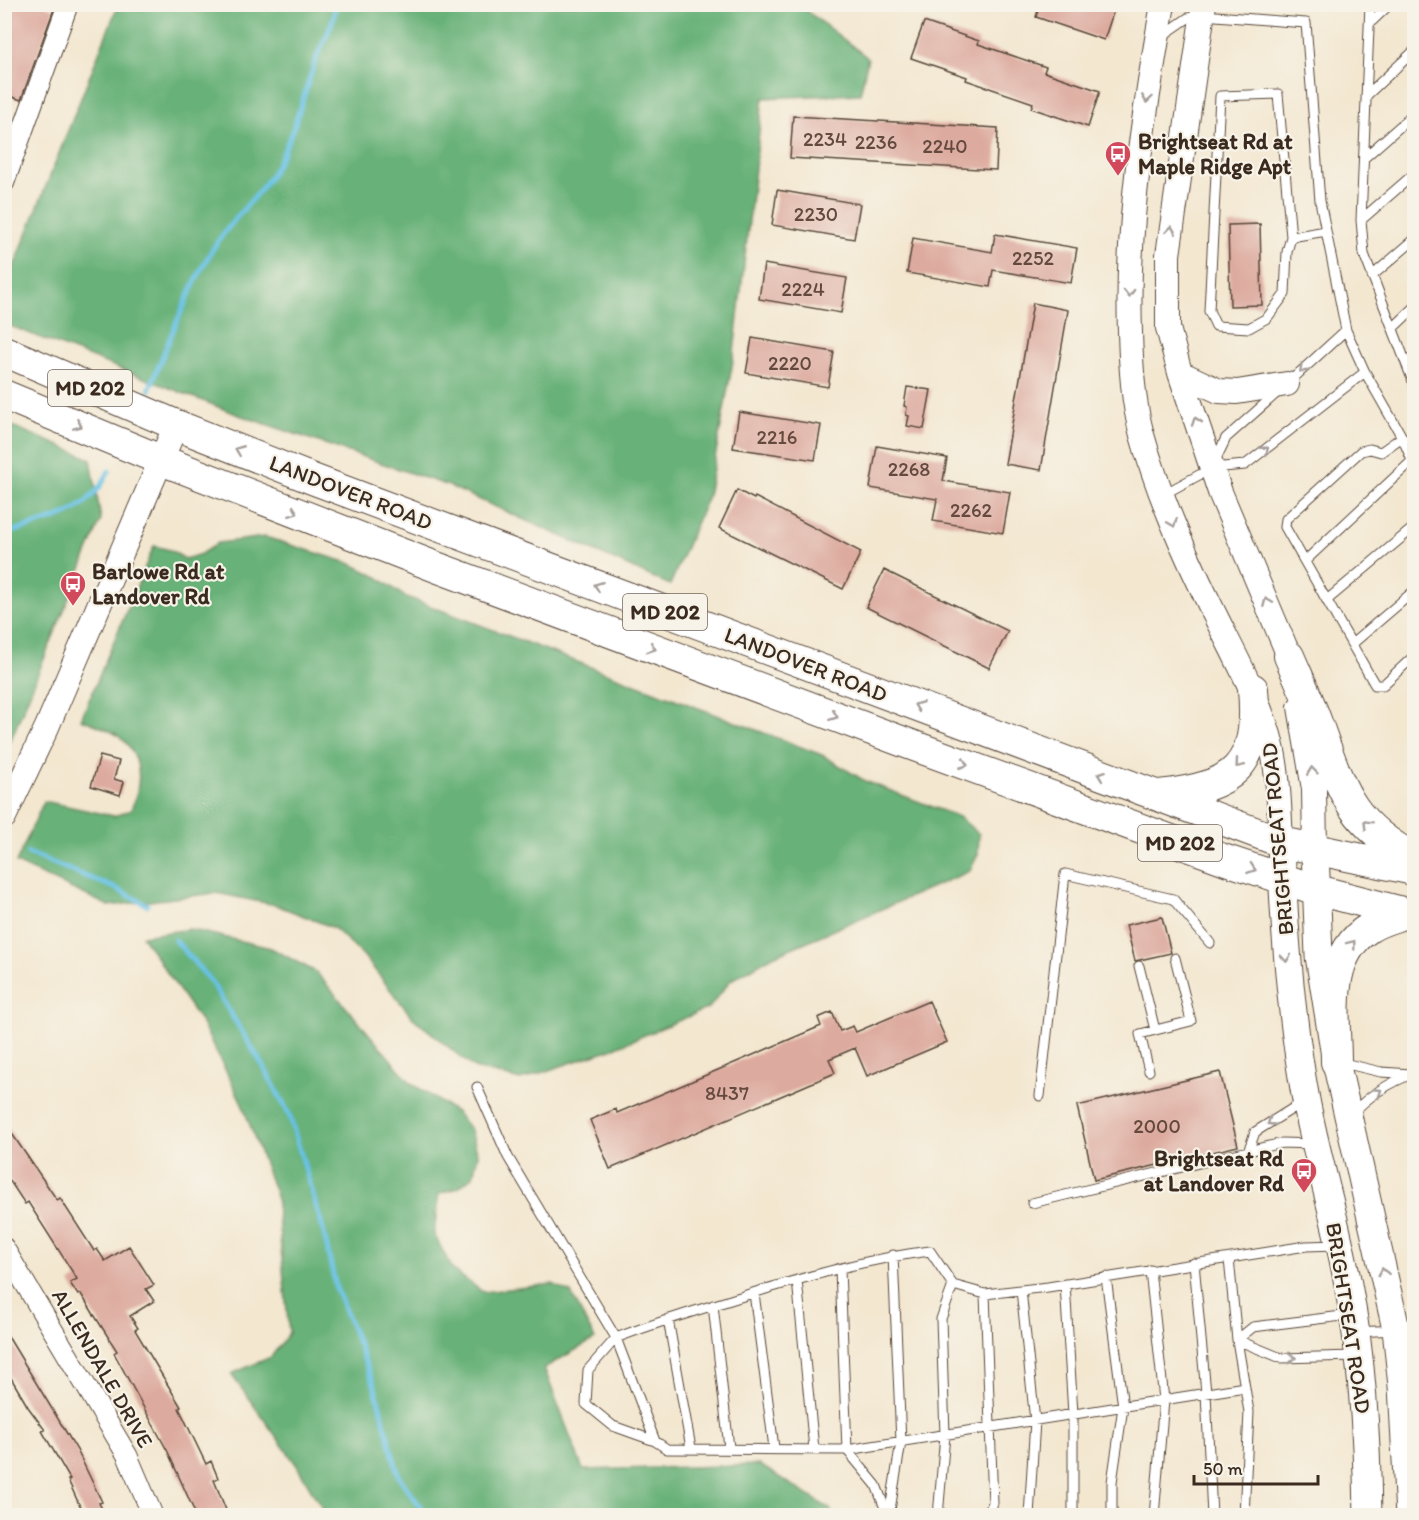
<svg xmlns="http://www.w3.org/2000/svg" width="1419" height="1520" font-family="Itim,sans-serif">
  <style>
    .forest { fill: #68b178; stroke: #526e4b; stroke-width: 1.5 }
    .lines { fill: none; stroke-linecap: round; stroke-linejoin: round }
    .stream { stroke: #68c2e6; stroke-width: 5 }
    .building { fill: #ddaa9f }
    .service-casing { stroke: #574639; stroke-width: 11 }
    .minor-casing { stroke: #574639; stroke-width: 22 }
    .tertiary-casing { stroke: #574639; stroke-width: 26 }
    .secondary-casing { stroke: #574639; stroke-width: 29 }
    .primary-casing { stroke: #574639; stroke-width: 32 }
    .service { stroke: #fff; stroke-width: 9 }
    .minor { stroke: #fff; stroke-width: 20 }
    .tertiary { stroke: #fff; stroke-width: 24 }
    .secondary { stroke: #fff; stroke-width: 27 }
    .primary { stroke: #fff; stroke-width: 30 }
    .oneway { stroke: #a79f9a }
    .labels { text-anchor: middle; stroke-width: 4.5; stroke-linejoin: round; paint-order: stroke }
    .number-label { font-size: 20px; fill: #644a3e }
    .shield { fill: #f7f3e8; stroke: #73665b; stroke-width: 1.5 }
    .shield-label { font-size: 21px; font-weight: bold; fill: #3b2a1e }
    .poi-label { font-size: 22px; font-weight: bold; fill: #3b2a1e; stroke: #f7f3e8; text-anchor: start }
    .street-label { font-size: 22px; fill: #3b2a1e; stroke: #f7f3e8 }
  </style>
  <rect width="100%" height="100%" fill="#f7f3e8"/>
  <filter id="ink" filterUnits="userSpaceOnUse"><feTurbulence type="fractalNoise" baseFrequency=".0167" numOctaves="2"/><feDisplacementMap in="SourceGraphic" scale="12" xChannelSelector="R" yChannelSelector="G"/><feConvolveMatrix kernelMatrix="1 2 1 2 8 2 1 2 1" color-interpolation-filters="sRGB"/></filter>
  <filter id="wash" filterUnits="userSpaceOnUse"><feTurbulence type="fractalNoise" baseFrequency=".008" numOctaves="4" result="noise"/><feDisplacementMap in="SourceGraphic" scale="24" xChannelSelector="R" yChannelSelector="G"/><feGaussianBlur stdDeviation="1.35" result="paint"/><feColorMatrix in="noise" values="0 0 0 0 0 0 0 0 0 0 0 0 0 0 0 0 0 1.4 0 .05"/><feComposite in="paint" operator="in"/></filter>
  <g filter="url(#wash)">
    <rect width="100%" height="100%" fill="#f3e7d0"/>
    <path class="forest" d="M 118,5 L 799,5 L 868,58 L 860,94 L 763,98 L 733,361 L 708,496 L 670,585 L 449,486 L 239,415 L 5,324 L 5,289 Z
      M 5,423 L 91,459 L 101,520 L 5,754 Z
      M 265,537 L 349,563 L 376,576 L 404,596 L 822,755 L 865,781 L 959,817 L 979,834 L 978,854 L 970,871 L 773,956 L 731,980 L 709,1008 L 614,1048 L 520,1080 L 474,1068 L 412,1017 L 363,955 L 334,928 L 276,905 L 216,893 L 109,906 L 16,863 L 44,801 L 114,816 L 131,810 C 142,784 143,757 120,737 C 110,729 93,724 81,719 L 154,546 L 170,550 L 185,559 L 201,554 L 218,543 Z
      M 189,929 L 271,948 L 316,972 L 411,1083 L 456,1112 L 471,1130 L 478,1155 L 473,1176 L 458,1188 L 439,1194 L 434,1234 L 453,1270 L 483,1292 L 553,1284 L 571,1293 L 595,1339 L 544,1368 L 583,1470 L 760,1465 L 830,1509 L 833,1515 L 326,1515 L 296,1464 L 231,1374 L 271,1357 L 289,1333 L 276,1196 L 241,1101 L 201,1022 L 142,936 Z"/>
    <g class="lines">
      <path class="stream" d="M 149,390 C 167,345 185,299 208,257 C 223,230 245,209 264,185 C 291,149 301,102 316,59 C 324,38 333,29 336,4
        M 4,534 C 49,519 87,518 109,471
        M 28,853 L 115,888 L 147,905
        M 175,940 L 210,980 L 265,1069 L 289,1114 L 323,1229 L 336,1288 L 374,1384 L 399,1477 L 427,1516"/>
    </g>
    <g id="blocks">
      <path class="building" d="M 4,4 L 42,4 L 54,9 L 21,100 L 4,94 Z
        M 1040,4 L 1116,4 L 1104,40 L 1036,17 Z
        M 924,22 L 979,41 L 978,44 L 1046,67 L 1044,72 L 1100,91 L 1088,127 L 1031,108 L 1033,103 L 966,80 L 967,77 L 911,58 Z
        M 793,116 L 998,128 L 996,170 L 790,158 Z
        M 777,190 L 860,204 L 854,239 L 772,225 Z
        M 1260,224 L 1262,305 L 1230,306 L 1228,225 Z
        M 995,234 L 1077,248 L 1071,283 L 993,270 L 990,287 L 907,273 L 913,238 L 992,252 Z
        M 764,264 L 847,278 L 841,313 L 759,299 Z
        M 1033,303 L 1068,310 L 1041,470 L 1005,464 Z
        M 752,338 L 834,352 L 828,387 L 746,373 Z
        M 907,387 L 931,390 L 924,429 L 907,426 L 909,416 L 906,415 L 907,407 L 904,406 Z
        M 739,412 L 821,425 L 815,460 L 733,448 Z
        M 877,446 L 947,458 L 943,481 L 1010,492 L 1003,533 L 933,521 L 937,499 L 870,488 Z
        M 737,490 L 754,499 L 755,497 L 861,552 L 843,589 L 719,528 Z
        M 884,570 L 1008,631 L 989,668 L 866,607 Z
        M 100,756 L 119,761 L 114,779 L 124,782 L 120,795 L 91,786 Z
        M 1162,917 L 1171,953 L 1135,961 L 1126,925 Z
        M 929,1001 L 947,1042 L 867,1076 L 855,1048 L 829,1059 L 835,1073 L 610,1169 L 590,1120 L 616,1109 L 617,1113 L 821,1026 L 818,1018 L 832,1012 L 840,1031 L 853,1026 L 856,1032 Z
        M 1220,1072 L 1238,1146 L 1094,1180 L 1077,1106 Z
        M 4,1122 L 57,1200 L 60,1198 L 94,1251 L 97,1249 L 105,1261 L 129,1246 L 154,1285 L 146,1289 L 154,1301 L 130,1316 L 138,1328 L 135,1330 L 181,1407 L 179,1408 L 206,1464 L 211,1461 L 218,1478 L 214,1480 L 228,1515 L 196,1515 L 168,1452 L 114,1353 L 117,1351 L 81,1294 L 78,1295 L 70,1283 L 77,1279 L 28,1202 L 25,1204 L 4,1172 Z
        M 4,1330 L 77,1450 L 102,1502 L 99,1503 L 105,1515 L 84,1515 L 68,1480 L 70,1479 L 42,1431 L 45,1430 L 28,1407 L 4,1366 Z"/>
    </g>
  </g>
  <g filter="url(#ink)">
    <use href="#blocks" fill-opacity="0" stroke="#574639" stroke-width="1.5"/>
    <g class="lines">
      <g class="service-casing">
        <path id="service" d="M 1370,4 L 1361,220 L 1364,254 L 1414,384
          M 1370,23 L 1390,4
          M 1162,36 L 1188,18 L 1203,15 L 1306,23 L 1320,201 L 1346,330 L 1365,372 L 1402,437 L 1414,465
          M 1367,95 L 1414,51
          M 4,128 L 22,135
          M 1364,158 L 1414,114
          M 1361,220 L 1414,174
          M 1291,237 L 1278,94 L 1220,96 L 1209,311 L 1216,326 L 1249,328 L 1267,318 L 1285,294 L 1287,252 L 1291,237 L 1326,231
          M 1372,276 L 1414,240
          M 1393,328 L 1414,308
          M 1288,383 L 1346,330
          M 1402,437 L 1381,452 L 1370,449 L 1361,451 L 1286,519 L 1285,527 L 1375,685 L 1383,685 L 1414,656
          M 1214,463 L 1226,438 L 1278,392
          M 1164,494 L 1212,468 L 1245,465 L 1365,372
          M 1305,561 L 1412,461
          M 1327,600 L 1412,529
          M 1352,644 L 1414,591
          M 1139,966 L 1155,1030
          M 1339,1062 L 1381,1072 L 1411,1074
          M 1149,1071 L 1140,1034 L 1191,1021 L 1175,958
          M 477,1087 L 508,1157 L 616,1338 C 662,1320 709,1307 756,1292 C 813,1275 871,1258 930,1251 L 953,1285 L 985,1294 L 1048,1287 L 1306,1246 L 1337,1245
          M 1040,1096 L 1065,874 L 1173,899 L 1210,943
          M 1352,1114 C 1369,1095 1391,1082 1414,1073
          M 1248,1152 L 1255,1132 L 1303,1102
          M 1032,1203 L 1282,1143 L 1313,1144
          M 1229,1259 L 1237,1340 L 1249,1412 L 1244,1516
          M 1194,1263 L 1206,1393 L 1212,1516
          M 840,1269 L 847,1450 L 1245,1387
          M 1150,1270 L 1164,1400 L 1154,1516
          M 1106,1277 L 1123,1407 L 1112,1482 L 1112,1516
          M 797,1280 L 814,1449
          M 1065,1284 L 1073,1414 L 1073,1516
          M 1021,1290 L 1035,1421 L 1029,1516
          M 754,1293 L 774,1448
          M 985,1294 L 993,1503 L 987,1516
          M 713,1305 L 729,1448
          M 1350,1315 L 1253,1327 L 1237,1340 L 1281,1358 L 1355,1356
          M 668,1319 L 691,1448
          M 1357,1332 L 1414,1329
          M 655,1441 L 613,1426 L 586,1404 L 588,1370 L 616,1338 L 655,1441 L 667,1449 L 847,1450 L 876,1485 L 888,1516
          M 889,1516 L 901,1442 L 893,1255
          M 938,1516 L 945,1435 L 941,1319 L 953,1285"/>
      </g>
      <g class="minor-casing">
        <path id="minor" d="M 4,183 L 68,4
          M 4,1248 L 127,1455 L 153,1516"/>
      </g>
      <g class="tertiary-casing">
        <path id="tertiary" d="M 1163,4 C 1144,113 1126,222 1130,332 C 1131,367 1133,402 1142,435 C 1158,493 1183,549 1209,603 C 1230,647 1254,688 1269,735 C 1279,769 1279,807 1281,842
          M 1204,4 L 1168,255 L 1168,328 L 1180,373 L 1220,492 L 1289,656 L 1293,673
          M 1180,373 L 1219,391 L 1237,392 L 1287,384
          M 1300,707 L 1314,789 L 1315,850
          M 4,817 L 47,727 L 176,425"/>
      </g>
      <g class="secondary-casing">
        <path id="secondary" d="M 1281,842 C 1284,929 1290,1014 1306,1100 C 1318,1163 1338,1226 1349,1290 C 1363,1364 1367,1440 1368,1516
          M 1315,850 L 1319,956 L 1336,1062 L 1396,1329 L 1402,1386 L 1409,1516"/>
      </g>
      <g class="primary-casing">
        <path id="primary" d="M 4,351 L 176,425 L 315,480 L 1281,842 L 1414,870
          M 4,395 L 161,460 L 436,567 L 909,744 L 1226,860 L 1317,890 L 1414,915
          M 1289,656 C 1298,677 1308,698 1316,720 C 1341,787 1347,822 1414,858
          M 1159,795 C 1234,787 1260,767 1253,689
          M 1336,1062 C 1336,1016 1324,957 1369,928 C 1379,921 1392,918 1403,914"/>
      </g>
      <use href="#service" class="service"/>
      <use href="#minor" class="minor"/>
      <use href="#tertiary" class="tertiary"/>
      <use href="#secondary" class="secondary"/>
      <use href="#primary" class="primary"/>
    </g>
    <defs><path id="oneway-chevron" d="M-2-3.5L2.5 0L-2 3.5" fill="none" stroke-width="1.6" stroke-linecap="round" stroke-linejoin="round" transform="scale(1.5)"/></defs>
    <g class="oneway">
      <use href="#oneway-chevron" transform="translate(1147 99) rotate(98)"/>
      <use href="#oneway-chevron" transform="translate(1171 230) rotate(-83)"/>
      <use href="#oneway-chevron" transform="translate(1129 293) rotate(89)"/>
      <use href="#oneway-chevron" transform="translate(1303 369) rotate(137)"/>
      <use href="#oneway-chevron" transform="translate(1196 421) rotate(-109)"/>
      <use href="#oneway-chevron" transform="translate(78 425) rotate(23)"/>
      <use href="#oneway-chevron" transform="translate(239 450) rotate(-158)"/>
      <use href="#oneway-chevron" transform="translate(1265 450) rotate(-38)"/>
      <use href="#oneway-chevron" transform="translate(294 512) rotate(21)"/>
      <use href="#oneway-chevron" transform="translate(1173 523) rotate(68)"/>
      <use href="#oneway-chevron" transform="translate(598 586) rotate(-159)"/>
      <use href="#oneway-chevron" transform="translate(1267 602) rotate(-113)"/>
      <use href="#oneway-chevron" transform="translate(652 648) rotate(21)"/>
      <use href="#oneway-chevron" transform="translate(918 706) rotate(-159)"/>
      <use href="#oneway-chevron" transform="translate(834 716) rotate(21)"/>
      <use href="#oneway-chevron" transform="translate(964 764) rotate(20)"/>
      <use href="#oneway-chevron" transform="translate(1239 764) rotate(131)"/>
      <use href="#oneway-chevron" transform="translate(1312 771) rotate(-97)"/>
      <use href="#oneway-chevron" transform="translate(1101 775) rotate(-159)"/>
      <use href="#oneway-chevron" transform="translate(1367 824) rotate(-135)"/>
      <use href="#oneway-chevron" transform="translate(1252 869) rotate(19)"/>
      <use href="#oneway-chevron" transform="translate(1352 944) rotate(-52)"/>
      <use href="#oneway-chevron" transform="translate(1286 958) rotate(85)"/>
      <use href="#oneway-chevron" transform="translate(1378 1092) rotate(-33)"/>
      <use href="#oneway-chevron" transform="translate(1271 1122) rotate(147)"/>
      <use href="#oneway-chevron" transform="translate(1383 1272) rotate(-101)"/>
      <use href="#oneway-chevron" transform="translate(1292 1358) rotate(-1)"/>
    </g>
  </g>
  <defs>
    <g id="bus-pin" transform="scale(1.35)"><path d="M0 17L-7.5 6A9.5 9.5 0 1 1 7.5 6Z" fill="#d1495b" stroke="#f7f3e8"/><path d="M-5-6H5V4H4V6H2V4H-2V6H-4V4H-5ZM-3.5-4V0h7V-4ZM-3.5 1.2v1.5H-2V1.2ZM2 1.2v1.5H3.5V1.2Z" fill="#fff"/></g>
  </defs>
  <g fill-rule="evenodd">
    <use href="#bus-pin" x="1118" y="154"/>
    <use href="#bus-pin" x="73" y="584"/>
    <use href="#bus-pin" x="1304" y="1171"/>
  </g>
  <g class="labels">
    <g class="number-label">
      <text x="825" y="146">2234</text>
      <text x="876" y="149">2236</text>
      <text x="945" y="153">2240</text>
      <text x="816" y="221">2230</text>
      <text x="1033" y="265">2252</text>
      <text x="803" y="296">2224</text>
      <text x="790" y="370">2220</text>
      <text x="777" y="444">2216</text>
      <text x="909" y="476">2268</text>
      <text x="971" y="517">2262</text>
      <text x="727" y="1100">8437</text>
      <text x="1157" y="1133">2000</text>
    </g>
    <g class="shield">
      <rect x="48" y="370" width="84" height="36" rx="4.5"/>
      <rect x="623" y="594" width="84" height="36" rx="4.5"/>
      <rect x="1138" y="825" width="84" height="36" rx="4.5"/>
    </g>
    <g class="shield-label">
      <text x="90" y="395">MD 202</text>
      <text x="665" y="619">MD 202</text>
      <text x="1180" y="850">MD 202</text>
    </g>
    <g class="poi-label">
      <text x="1138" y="149">Brightseat Rd at<tspan x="1138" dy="25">Maple Ridge Apt</tspan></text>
      <text x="92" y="579">Barlowe Rd at<tspan x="92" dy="25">Landover Rd</tspan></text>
      <text x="1284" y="1166" text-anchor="end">Brightseat Rd<tspan x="1284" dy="25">at Landover Rd</tspan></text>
    </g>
    <g class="street-label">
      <text transform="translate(351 492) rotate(21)" y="8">LANDOVER ROAD</text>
      <text transform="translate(806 664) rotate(21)" y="8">LANDOVER ROAD</text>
      <text transform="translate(1277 839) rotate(-95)" y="8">BRIGHTSEAT ROAD</text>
      <text transform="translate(1349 1318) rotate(81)" y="8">BRIGHTSEAT ROAD</text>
      <text transform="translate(103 1368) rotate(60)" y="8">ALLENDALE DRIVE</text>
    </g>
  </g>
  <rect width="1419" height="1520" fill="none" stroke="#f7f3e8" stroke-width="24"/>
  <path d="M1194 1475v9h124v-9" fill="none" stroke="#3b2a1e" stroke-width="3"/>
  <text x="1203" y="1475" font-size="18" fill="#3b2a1e" stroke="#f7f3e8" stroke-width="4.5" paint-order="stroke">50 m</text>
</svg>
